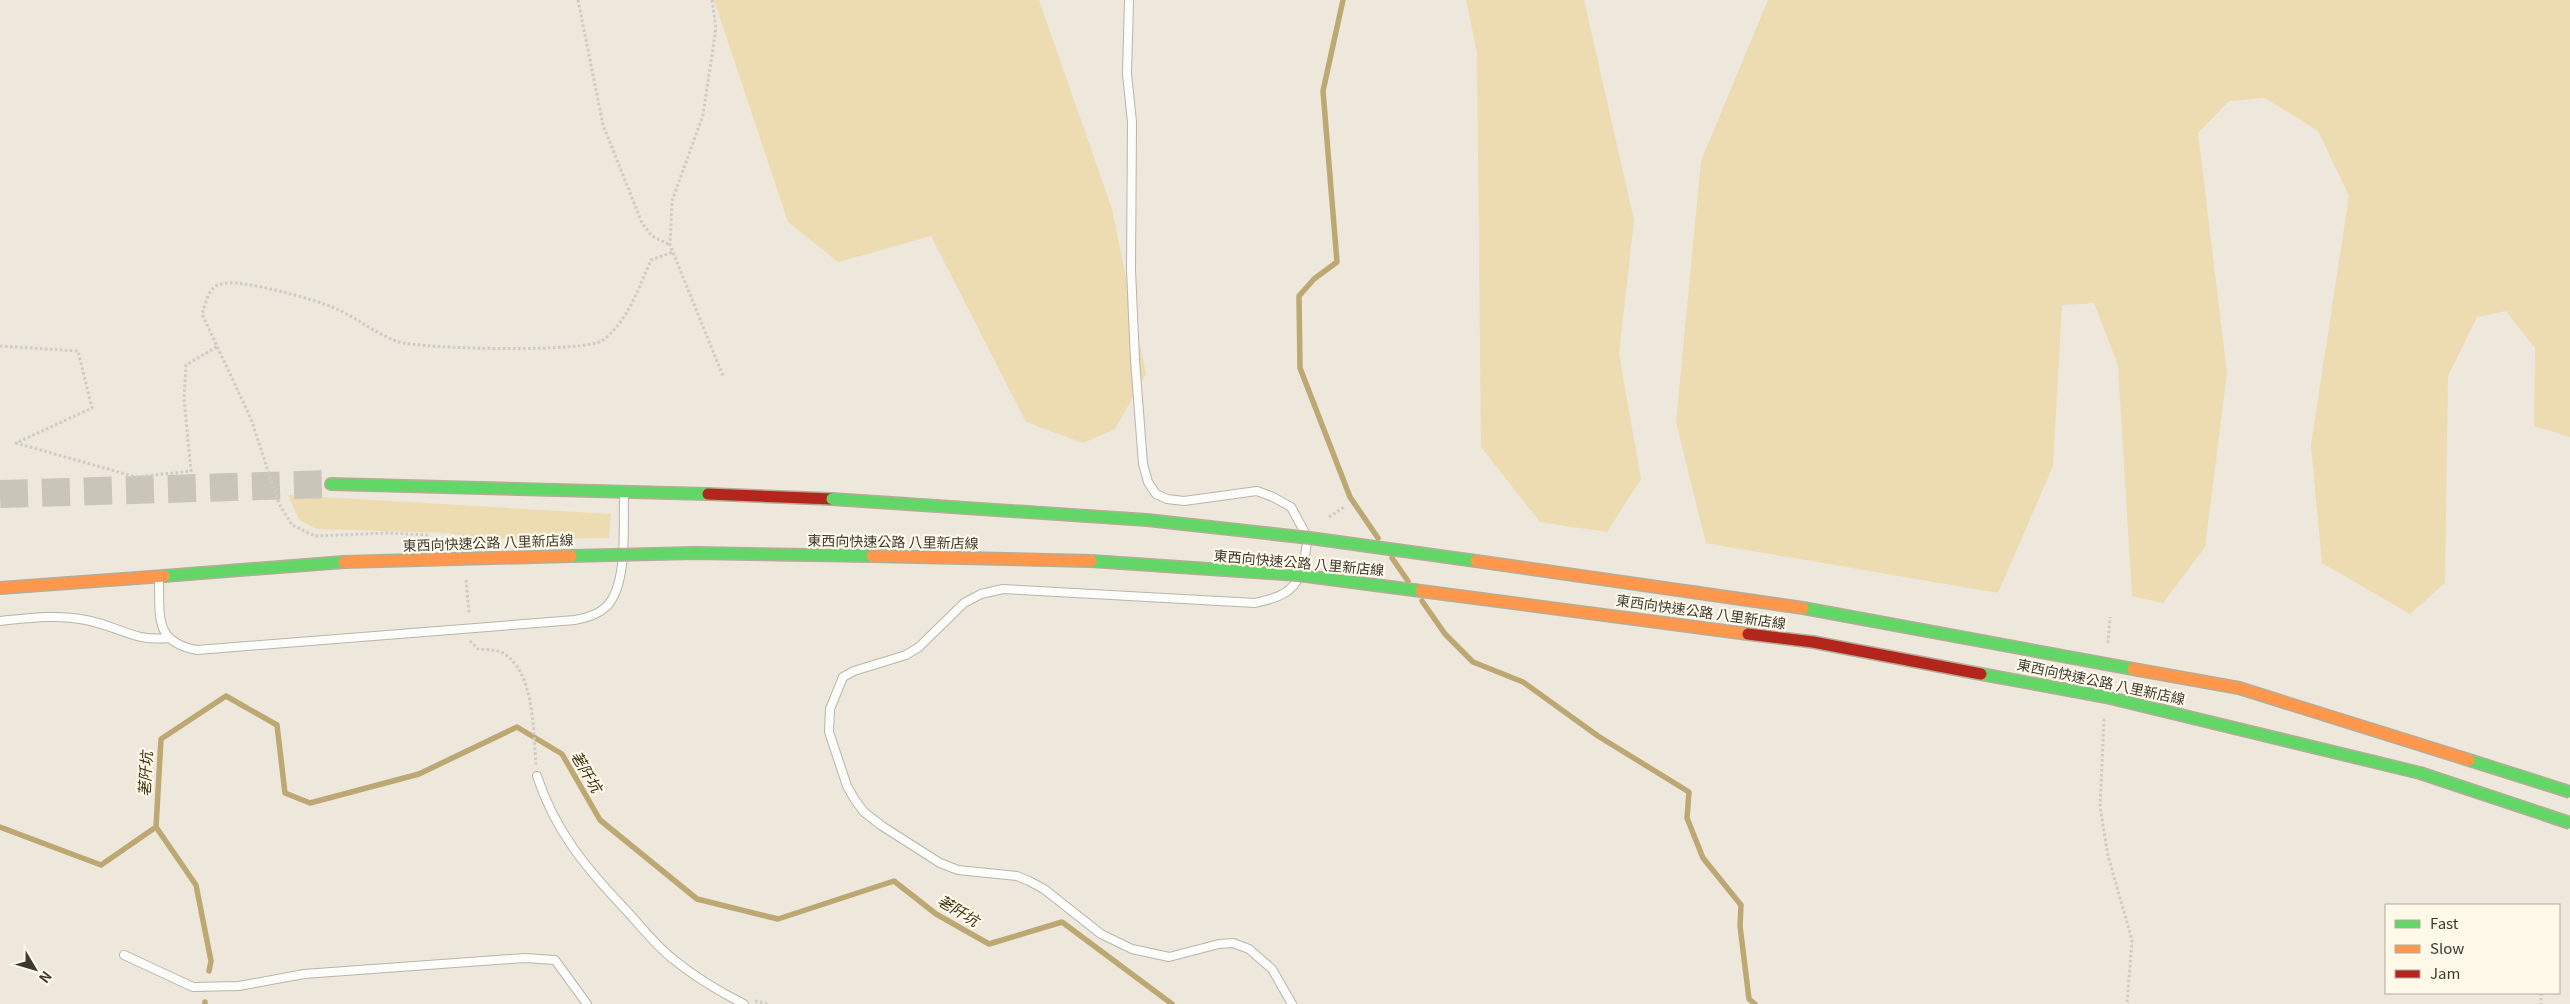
<svg xmlns="http://www.w3.org/2000/svg" width="2570" height="1004" font-family="Georgia,'Noto Sans TC',serif">
  <style>
    .green { fill: #eddbb1 }
    .lines { fill: none; stroke-linecap: round; stroke-linejoin: round }
    .stream { stroke: #bda873; stroke-width: 5.5 }
    .highway-tunnel { stroke: #cac5b9; stroke-width: 28; stroke-dasharray: 28 14; stroke-linecap: butt }
    .lane-casing { stroke: #b9b5ab; stroke-width: 10 }
    .fast-casing { stroke: #b4ac96; stroke-width: 14 }
    .slow-casing { stroke: #b4ac96; stroke-width: 14 }
    .jam-casing { stroke: #b4ac96; stroke-width: 14 }
    .path { stroke: #cdcbc6; stroke-width: 3; stroke-dasharray: 2.5 2.5; stroke-linecap: butt }
    .lane { stroke: #fcfcfa; stroke-width: 8 }
    .fast { stroke: #63d668; stroke-width: 11 }
    .slow { stroke: #ff974d; stroke-width: 11 }
    .jam { stroke: #b3261e; stroke-width: 11 }
    .fast-bridge-casing { stroke: #b4ac96; stroke-width: 14; stroke-linecap: butt }
    .slow-bridge-casing { stroke: #b4ac96; stroke-width: 14; stroke-linecap: butt }
    .jam-bridge-casing { stroke: #b4ac96; stroke-width: 14; stroke-linecap: butt }
    .fast-bridge { stroke: #63d668; stroke-width: 11 }
    .slow-bridge { stroke: #ff974d; stroke-width: 11 }
    .jam-bridge { stroke: #b3261e; stroke-width: 11 }
    .labels { text-anchor: middle; stroke-width: 4.5; stroke-linejoin: round; paint-order: stroke }
    .street-label { font-size: 14px; fill: #3d3930; stroke: #fff9ea }
    .water-label { font-size: 15px; font-style: italic; fill: #3b2f0f; stroke: #fff9ea }
  </style>
  <rect width="100%" height="100%" fill="#ede8db"/>
  <path class="green" d="M 714,0 L 1039,0 L 1112,209 L 1146,374 L 1115,429 L 1083,443 L 1026,422 L 931,236 L 838,262 L 788,222 Z
    M 1466,0 L 1584,0 L 1634,220 L 1619,354 L 1641,479 L 1607,532 L 1540,522 L 1481,447 L 1477,52 Z
    M 1768,0 L 2570,0 L 2570,437 L 2534,426 L 2535,348 L 2506,311 L 2477,317 L 2448,376 L 2445,583 L 2410,614 L 2322,563 L 2311,445 L 2349,196 L 2318,131 L 2265,98 L 2229,101 L 2198,133 L 2227,373 L 2205,547 L 2163,603 L 2132,596 L 2118,365 L 2094,303 L 2062,305 L 2053,466 L 1998,593 L 1706,543 L 1676,422 L 1701,161 Z
    M 288,495 L 611,514 L 609,538 L 473,539 L 449,533 L 317,529 L 299,520 Z"/>
  <g class="lines">
    <path class="stream" d="M 1343,0 L 1323,91 L 1337,262 L 1314,279 L 1299,296 L 1300,368 L 1350,497 L 1378,538
      M 1392,558 L 1408,581
      M 1422,601 L 1445,634 L 1473,662 L 1523,682 L 1598,736 L 1689,792 L 1687,818 L 1703,858 L 1741,905 L 1740,926 L 1749,999 L 1755,1004
      M 0,827 L 101,865 L 156,827 L 161,739 L 226,696 L 277,725 L 285,793 L 310,803 L 419,774 L 517,727 L 562,754 L 600,820 L 697,899 L 778,919 L 894,881 L 936,914 L 989,944 L 1062,922 L 1172,1004
      M 156,827 L 196,885 L 211,961 L 209,971
      M 205,1004 L 205,1002"/>
    <path class="highway-tunnel" d="M 0,494 L 331,484"/>
    <g class="lane-casing">
      <path id="lane" d="M 1129,0 L 1127,74 L 1132,122 L 1131,270 L 1135,360 L 1143,464 L 1148,482 L 1156,494 L 1167,499 L 1184,501 L 1257,491 L 1273,497 L 1291,507 L 1304,531
        M 1303,570 L 1307,542
        M 159,581 C 160,617 154,642 197,650 L 575,620 C 587,618 598,615 607,606 C 628,584 623,526 624,497
        M 0,621 C 29,618 57,614 86,620 C 118,626 134,642 168,638
        M 537,776 C 555,831 586,868 625,909 C 640,925 655,945 673,959 C 695,977 718,991 744,1004
        M 124,955 L 193,987 L 239,986 L 304,974 L 525,958 L 555,960 L 587,1004
        M 1292,1004 L 1272,969 L 1249,949 L 1233,943 L 1219,944 L 1169,957 L 1132,949 L 1101,934 L 1044,889 L 1029,881 L 1017,876 L 958,870 L 940,863 L 882,826 L 864,812 L 855,800 L 847,786 L 829,732 L 830,709 L 843,677 L 854,671 L 906,655 L 919,647 L 964,603 L 981,594 L 1003,589 L 1255,603 C 1271,599 1287,596 1296,582"/>
    </g>
    <g class="fast-casing">
      <path id="fast" d="M 331,484 L 708,494
        M 164,576 L 344,562"/>
    </g>
    <g class="slow-casing">
      <path id="slow" d="M 0,588 L 164,576"/>
    </g>
    <g class="jam-casing">
      <path id="jam" d="M 708,494 L 832,499"/>
    </g>
    <path class="path" d="M 578,0 L 603,125 L 642,223 L 652,236 L 670,245
      M 712,0 L 716,28 L 703,115 L 672,201 L 670,245 L 723,376
      M 0,346 L 78,351 L 92,408 L 16,443 L 136,477 L 191,471 L 184,399 L 186,365 L 218,346
      M 1329,517 L 1344,507
      M 428,535 L 388,533 L 315,536 L 292,525 L 279,504 L 251,419 L 202,314 C 206,303 208,287 221,284 C 240,278 312,299 332,307 C 355,316 375,334 399,342 C 423,349 587,353 603,340 C 629,320 638,288 651,260 L 673,252
      M 466,580 L 469,613
      M 470,641 L 478,649 C 485,650 494,649 501,652 C 535,669 533,731 536,765
      M 2108,643 L 2110,617
      M 2104,719 L 2100,807 L 2108,856 L 2132,940 L 2127,1004
      M 2541,993 L 2541,1004
      M 755,1001 L 769,1004"/>
    <use href="#lane" class="lane"/>
    <use href="#fast" class="fast"/>
    <use href="#slow" class="slow"/>
    <use href="#jam" class="jam"/>
    <g class="fast-bridge-casing">
      <path id="fast-bridge" d="M 832,499 L 1147,520 L 1310,538 L 1476,561
        M 571,556 L 695,553 L 872,556
        M 1091,561 L 1298,575 L 1421,591
        M 1803,608 L 2133,669
        M 1981,674 L 2106,697 L 2420,773 L 2570,823
        M 2469,760 L 2570,792"/>
    </g>
    <g class="slow-bridge-casing">
      <path id="slow-bridge" d="M 872,556 L 1091,561
        M 1476,561 L 1803,608
        M 344,562 L 571,556
        M 1421,591 L 1748,634
        M 2133,669 L 2239,688 L 2469,760"/>
    </g>
    <g class="jam-bridge-casing">
      <path id="jam-bridge" d="M 1748,634 L 1813,642 L 1981,674"/>
    </g>
    <use href="#fast-bridge" class="fast-bridge"/>
    <use href="#slow-bridge" class="slow-bridge"/>
    <use href="#jam-bridge" class="jam-bridge"/>
  </g>
  <g class="labels">
    <g class="street-label">
      <text transform="translate(893 542) rotate(1)" y="5">東西向快速公路 八里新店線</text>
      <text transform="translate(488 543) rotate(-2)" y="5">東西向快速公路 八里新店線</text>
      <text transform="translate(1299 563) rotate(5)" y="5">東西向快速公路 八里新店線</text>
      <text transform="translate(1701 612) rotate(8)" y="5">東西向快速公路 八里新店線</text>
      <text transform="translate(2101 682) rotate(12)" y="5">東西向快速公路 八里新店線</text>
    </g>
    <g class="water-label">
      <text transform="translate(586 772) rotate(59)" y="5">荖阡坑</text>
      <text transform="translate(146 774) rotate(-87)" y="5">荖阡坑</text>
      <text transform="translate(958 911) rotate(31)" y="5">荖阡坑</text>
    </g>
  </g>
  <rect x="2385" y="904" width="175" height="90" fill="#fff9ea" stroke="#b1aca0"/>
  <rect x="2395" y="920" width="25" height="8" fill="#63d668" stroke="#b1aca0"/>
  <text x="2430" y="929" font-size="15" fill="#3d3930">Fast</text>
  <rect x="2395" y="945" width="25" height="8" fill="#ff974d" stroke="#b1aca0"/>
  <text x="2430" y="954" font-size="15" fill="#3d3930">Slow</text>
  <rect x="2395" y="970" width="25" height="8" fill="#b3261e" stroke="#b1aca0"/>
  <text x="2430" y="979" font-size="15" fill="#3d3930">Jam</text>
  <g transform="translate(35 969) rotate(128)" stroke="#fff9ea" stroke-width="4" paint-order="stroke">
  <path d="M0-4L9 19L0 12L-9 19Z" fill="#3d3930"/>
  <text y="-8" font-size="14" font-weight="bold" text-anchor="middle" fill="#3d3930">N</text>
  </g>
</svg>
